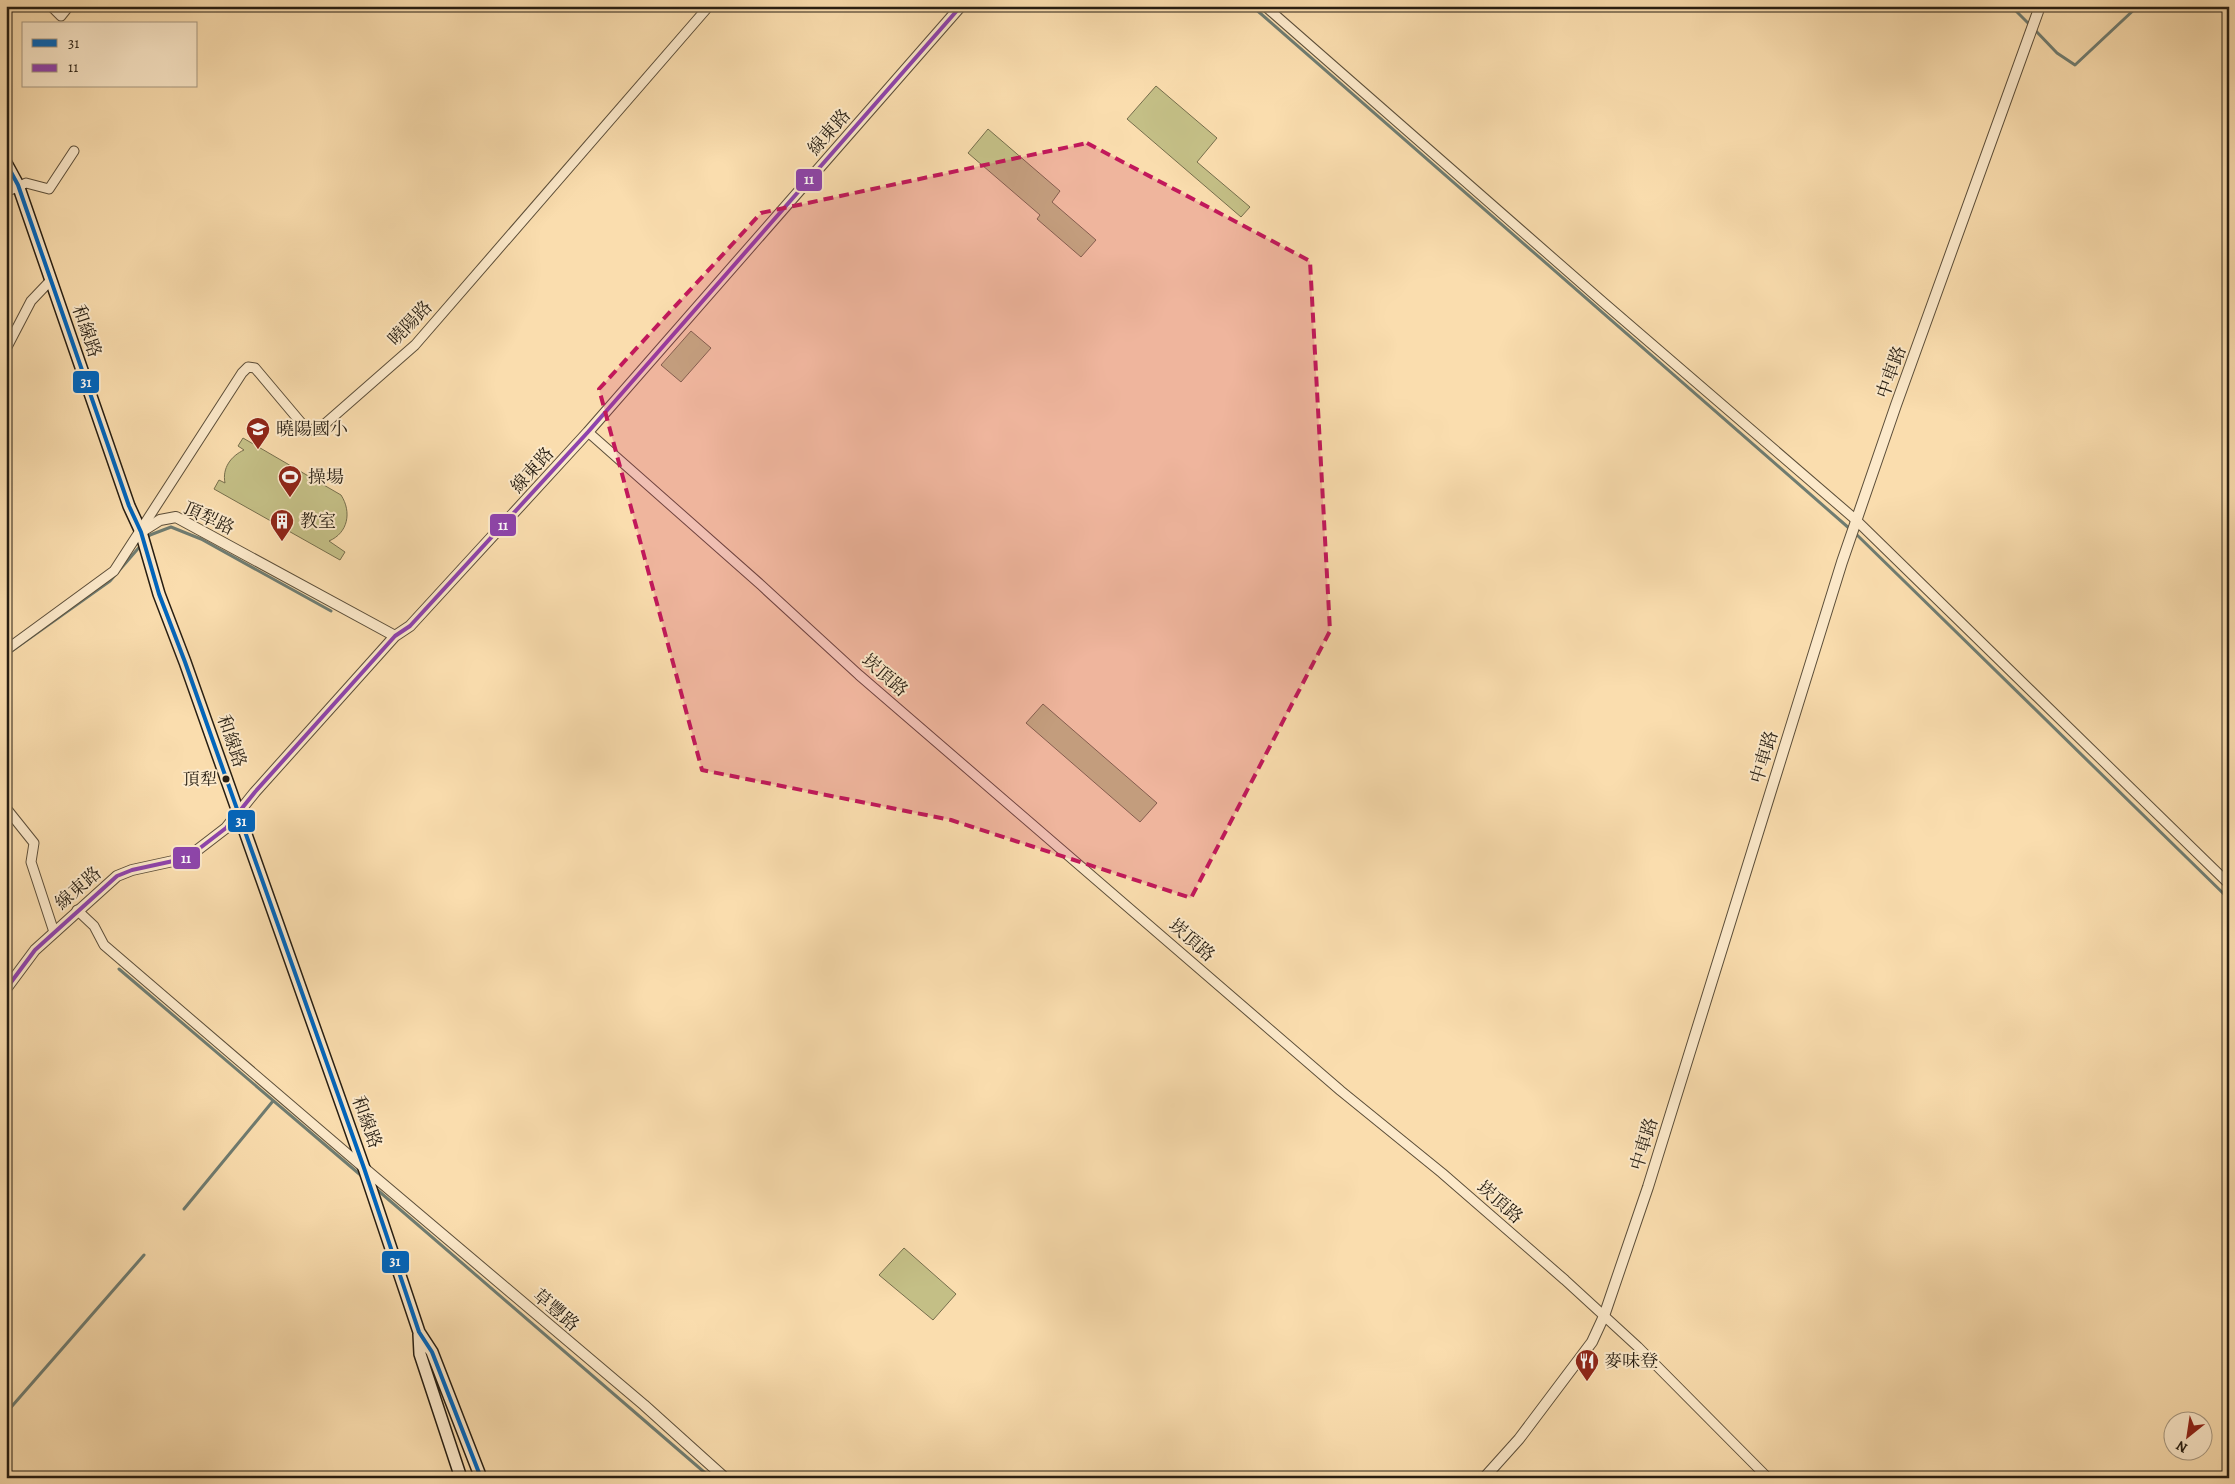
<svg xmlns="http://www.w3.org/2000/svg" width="2235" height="1484" font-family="Alegreya,'Noto Serif TC',serif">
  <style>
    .green { fill: #c4bf86; stroke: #766e4c }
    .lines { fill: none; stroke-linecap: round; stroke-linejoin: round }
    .stream { stroke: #6f7c71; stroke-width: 3 }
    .minor-casing { stroke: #5c4e39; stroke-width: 11 }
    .tertiary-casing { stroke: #5c4e39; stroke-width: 12 }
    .secondary-casing { stroke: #271e12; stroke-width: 14 }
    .minor { stroke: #fce9ca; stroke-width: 9 }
    .tertiary { stroke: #fce9ca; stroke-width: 10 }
    .secondary { stroke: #fce9ca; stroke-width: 11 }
    .bus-1-casing { stroke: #fce9ca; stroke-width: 8 }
    .bus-2-casing { stroke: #fce9ca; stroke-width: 8 }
    .bus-1 { stroke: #0065bd; stroke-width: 4 }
    .bus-2 { stroke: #8e44ad; stroke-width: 4 }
    .marked { fill: #c2185b; fill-opacity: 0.2; stroke: #c2185b; stroke-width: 4; stroke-dasharray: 10 6; stroke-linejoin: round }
    .bus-dot { fill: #271e12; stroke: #fce9ca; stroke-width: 2 }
    .labels { text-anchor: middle; stroke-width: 4; stroke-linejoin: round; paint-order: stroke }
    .bus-label { font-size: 17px; fill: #271e12; stroke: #fce9ca; text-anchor: end }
    .street-label { font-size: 18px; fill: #271e12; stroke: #fce9ca }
    .poi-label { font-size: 18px; fill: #271e12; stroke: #fce9ca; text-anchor: start }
    .line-badge { stroke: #fce9ca; stroke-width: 2 }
    .badge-label { font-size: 14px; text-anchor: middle; font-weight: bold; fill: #fff }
  </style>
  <rect width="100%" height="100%" fill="#faddae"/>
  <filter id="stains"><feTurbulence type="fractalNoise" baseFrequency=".004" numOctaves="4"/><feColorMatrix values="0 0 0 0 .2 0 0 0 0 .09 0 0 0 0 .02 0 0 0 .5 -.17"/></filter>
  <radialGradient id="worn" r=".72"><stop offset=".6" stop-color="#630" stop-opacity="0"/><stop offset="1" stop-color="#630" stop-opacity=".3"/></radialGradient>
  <path class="green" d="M 1156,86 L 1217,138 L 1197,162 L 1250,207 L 1241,217 L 1127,119 Z
    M 988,129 L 1060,191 L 1052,202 L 1096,240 L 1081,257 L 1037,219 L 1040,215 L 968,153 Z
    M 691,331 L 711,348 L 681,382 L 661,365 Z
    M 243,438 L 341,495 C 352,512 348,533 329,541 L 345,552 L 340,560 L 214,489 L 219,480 L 225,483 C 222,468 231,456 244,450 L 238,446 Z
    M 1043,704 L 1157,803 L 1140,822 L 1026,723 Z
    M 904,1248 L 956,1294 L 933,1320 L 879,1275 Z"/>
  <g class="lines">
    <path class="stream" d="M 1252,6 L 1850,529
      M 2011,6 L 2030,25
      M 2224,6 L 2229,13
      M 2035,30 L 2057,53 L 2075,65 L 2138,6
      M 1855,533 L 2229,899
      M 146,539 L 150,535 L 171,527 L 201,539 L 331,611
      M 6,655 L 110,581 L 142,544
      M 119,969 L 364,1178
      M 374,1187 L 711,1478
      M 184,1209 L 273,1101
      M 6,1413 L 144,1255"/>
    <g class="minor-casing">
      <path id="minor" d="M 51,6 L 61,16 L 69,6
        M 1265,6 L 1604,303 L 1856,520 L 2229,884
        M 6,192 L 26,183 L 49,189 L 74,151
        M 6,349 L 31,301 L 51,280
        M 588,432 L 761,585 L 859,675 L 1341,1091 L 1442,1173 L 1565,1280 L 1638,1347 L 1768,1478
        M 6,650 L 114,571 L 242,373 L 248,367 L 255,368 L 303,425 L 311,430 L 318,430 L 415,345 L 709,6
        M 6,808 L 34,843 L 31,862 L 54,932
        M 77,910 L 94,926 L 104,945 L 364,1168"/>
    </g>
    <g class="tertiary-casing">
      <path id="tertiary" d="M 141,532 L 160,520 L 176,517 L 395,636
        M 6,989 L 35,950 L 117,876 L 132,870 L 187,858 L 226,828 L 255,792 L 395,636 L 410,626 L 588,432 L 961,6
        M 364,1168 L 644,1405 L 725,1478
        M 1484,1478 L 1519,1439 L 1592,1342 L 1604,1316 L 1648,1187 L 1842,562 L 1896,405 L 2040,6"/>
    </g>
    <g class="secondary-casing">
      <path id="secondary" d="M 6,163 L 18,185 L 129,506 L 141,532 L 159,594 L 185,662 L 364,1168 L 419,1332 L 432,1352 L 481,1478
        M 419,1334 L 420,1354 L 461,1478"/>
    </g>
    <use href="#minor" class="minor"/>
    <use href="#tertiary" class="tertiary"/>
    <use href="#secondary" class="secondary"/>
    <g class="bus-1-casing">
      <path id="bus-1" d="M 6,163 L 18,185 L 129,506 L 141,532 L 159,594 L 185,662 L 364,1168 L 419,1332 L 432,1352 L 481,1478"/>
    </g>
    <g class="bus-2-casing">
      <path id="bus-2" d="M 6,989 L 35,950 L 117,876 L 132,870 L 187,858 L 226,828 L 255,792 L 395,636 L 410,626 L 588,432 L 961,6"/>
    </g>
    <use href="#bus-1" class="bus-1"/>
    <use href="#bus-2" class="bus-2"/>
  </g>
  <path class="marked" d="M 1087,143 L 1310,261 L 1330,631 L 1191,898 L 951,820 L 702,770 L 599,389 L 761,213 Z"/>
  <defs>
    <g id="school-pin" transform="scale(1.25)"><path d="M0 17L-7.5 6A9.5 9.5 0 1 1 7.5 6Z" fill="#8f2418" stroke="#fce9ca"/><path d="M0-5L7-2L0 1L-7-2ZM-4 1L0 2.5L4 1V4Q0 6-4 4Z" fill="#fff"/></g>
    <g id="stadium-pin" transform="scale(1.25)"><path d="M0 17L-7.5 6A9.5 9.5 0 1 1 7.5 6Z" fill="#8f2418" stroke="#fce9ca"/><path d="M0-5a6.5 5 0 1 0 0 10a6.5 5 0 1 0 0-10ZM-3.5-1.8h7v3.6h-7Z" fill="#fff"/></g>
    <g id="building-pin" transform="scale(1.25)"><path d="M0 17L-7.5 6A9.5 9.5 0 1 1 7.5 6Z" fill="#8f2418" stroke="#fce9ca"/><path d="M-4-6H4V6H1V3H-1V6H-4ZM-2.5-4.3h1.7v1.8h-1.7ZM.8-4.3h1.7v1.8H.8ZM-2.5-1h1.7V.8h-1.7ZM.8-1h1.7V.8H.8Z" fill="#fff"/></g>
    <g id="restaurant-pin" transform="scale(1.25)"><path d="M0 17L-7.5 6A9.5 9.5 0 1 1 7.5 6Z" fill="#8f2418" stroke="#fce9ca"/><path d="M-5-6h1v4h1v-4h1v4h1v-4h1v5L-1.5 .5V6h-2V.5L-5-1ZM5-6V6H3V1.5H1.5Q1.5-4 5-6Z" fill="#fff"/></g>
  </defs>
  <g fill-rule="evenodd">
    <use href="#school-pin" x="258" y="429"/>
    <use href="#stadium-pin" x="290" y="477"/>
    <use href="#building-pin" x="282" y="521"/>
    <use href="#restaurant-pin" x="1587" y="1361"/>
  </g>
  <circle class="bus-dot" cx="226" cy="779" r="4.5"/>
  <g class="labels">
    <g class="bus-label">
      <text x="217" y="785">頂犁</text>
    </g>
    <g class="street-label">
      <text transform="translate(829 132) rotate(-49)" y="6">線東路</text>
      <text transform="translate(410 323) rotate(-46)" y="6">曉陽路</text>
      <text transform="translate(87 331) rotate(71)" y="6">和線路</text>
      <text transform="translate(1891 372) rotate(-70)" y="6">中車路</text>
      <text transform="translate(532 470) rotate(-48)" y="6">線東路</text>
      <text transform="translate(209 518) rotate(25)" y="6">頂犁路</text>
      <text transform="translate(885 675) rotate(41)" y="6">崁頂路</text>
      <text transform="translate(232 741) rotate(71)" y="6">和線路</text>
      <text transform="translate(1764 757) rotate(-73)" y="6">中車路</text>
      <text transform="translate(78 888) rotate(-41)" y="6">線東路</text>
      <text transform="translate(1192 940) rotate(41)" y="6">崁頂路</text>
      <text transform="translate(367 1122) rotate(70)" y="6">和線路</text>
      <text transform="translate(1644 1144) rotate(-73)" y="6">中車路</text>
      <text transform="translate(1500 1202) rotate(41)" y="6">崁頂路</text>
      <text transform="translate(556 1310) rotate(40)" y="6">草豐路</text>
    </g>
    <g class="poi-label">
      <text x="276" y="435">曉陽國小</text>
      <text x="308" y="483">操場</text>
      <text x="300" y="527">教室</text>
      <text x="1604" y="1367">麥味登</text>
    </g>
  </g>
  <g class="line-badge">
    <rect x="795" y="168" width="28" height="24" rx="5" fill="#8e44ad"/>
    <rect x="72" y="370" width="28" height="24" rx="5" fill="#0065bd"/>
    <rect x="489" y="513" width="28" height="24" rx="5" fill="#8e44ad"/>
    <rect x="227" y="809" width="29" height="24" rx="5" fill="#0065bd"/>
    <rect x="172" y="846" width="29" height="24" rx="5" fill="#8e44ad"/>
    <rect x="381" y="1250" width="29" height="24" rx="5" fill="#0065bd"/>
  </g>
  <g class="badge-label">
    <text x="809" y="184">11</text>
    <text x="86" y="387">31</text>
    <text x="503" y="530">11</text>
    <text x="241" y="826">31</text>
    <text x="186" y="863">11</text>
    <text x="395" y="1266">31</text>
  </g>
  <rect width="2235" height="1484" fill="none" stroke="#faddae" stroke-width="25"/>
  <rect x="8" y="8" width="2220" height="1469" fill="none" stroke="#271e12" stroke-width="2.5"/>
  <rect x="12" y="12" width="2210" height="1459" fill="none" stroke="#271e12"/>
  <rect x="22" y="22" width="175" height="65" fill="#fce9ca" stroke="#a79880"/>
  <rect x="32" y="39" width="25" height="8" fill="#0065bd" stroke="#a79880"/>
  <text x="68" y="48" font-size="15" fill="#271e12">31</text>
  <rect x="32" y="64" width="25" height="8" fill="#8e44ad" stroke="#a79880"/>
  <text x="68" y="72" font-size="15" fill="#271e12">11</text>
  <g transform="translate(2188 1436) rotate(210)"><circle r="24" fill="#fce9ca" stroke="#a79880"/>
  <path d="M0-4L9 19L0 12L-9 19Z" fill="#8f2418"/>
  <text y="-8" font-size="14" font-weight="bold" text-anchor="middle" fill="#271e12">N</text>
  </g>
  <rect width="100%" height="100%" filter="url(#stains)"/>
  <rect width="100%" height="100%" fill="url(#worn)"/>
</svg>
